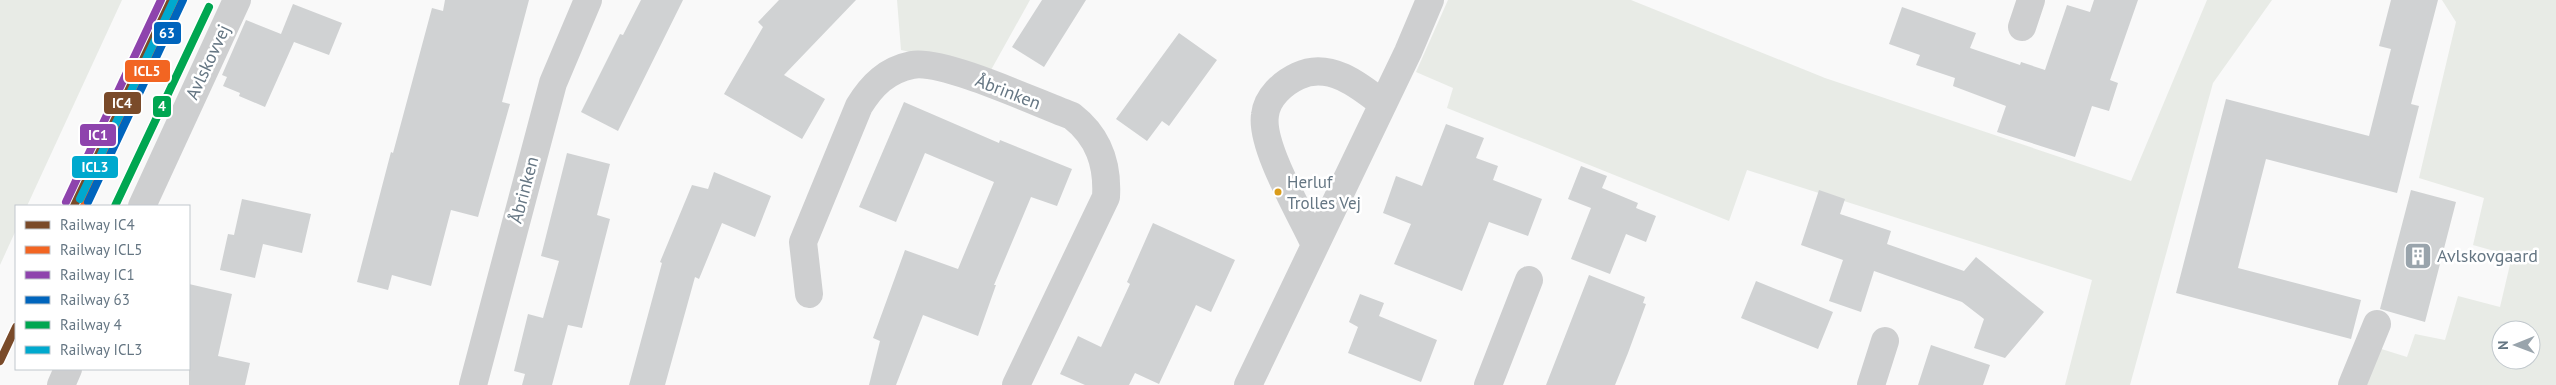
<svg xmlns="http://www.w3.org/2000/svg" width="2556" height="385" font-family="'PT Sans',sans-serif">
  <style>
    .green { fill: #e8ebe6; fill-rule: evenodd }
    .building { fill: #d0d2d3 }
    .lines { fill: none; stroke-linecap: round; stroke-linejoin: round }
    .minor { stroke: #cecfd0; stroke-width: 28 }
    .rail-1-casing { stroke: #fff; stroke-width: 11 }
    .rail-2-casing { stroke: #fff; stroke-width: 11 }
    .rail-3-casing { stroke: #fff; stroke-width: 11 }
    .rail-4-casing { stroke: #fff; stroke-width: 11 }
    .rail-5-casing { stroke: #fff; stroke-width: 11 }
    .rail-6-casing { stroke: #fff; stroke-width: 11 }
    .rail-1 { stroke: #7a4b2a; stroke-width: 8 }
    .rail-2 { stroke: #f26522; stroke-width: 8 }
    .rail-3 { stroke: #8e44ad; stroke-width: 8 }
    .rail-4 { stroke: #0065bd; stroke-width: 8 }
    .rail-5 { stroke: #00a651; stroke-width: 8 }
    .rail-6 { stroke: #00a9ce; stroke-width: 8 }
    .bus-dot { fill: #da9c1a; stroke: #fff; stroke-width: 2 }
    .labels { text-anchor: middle; stroke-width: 5; stroke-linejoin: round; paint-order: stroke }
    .bus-label { font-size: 17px; fill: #657683; stroke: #fff; text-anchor: start }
    .street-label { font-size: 18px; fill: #657683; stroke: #fff }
    .poi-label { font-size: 18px; fill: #657683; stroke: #fff; text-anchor: start }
    .line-badge { stroke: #fff; stroke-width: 2 }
    .badge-label { font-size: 14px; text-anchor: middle; font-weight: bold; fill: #fff }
  </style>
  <rect width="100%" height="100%" fill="#f9f9f9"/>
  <path class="green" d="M 0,0 L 122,0 L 27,206 L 16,206 L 16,230 L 0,265 Z
    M 897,0 L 1030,0 L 991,70 L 901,50 Z
    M 1448,0 L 1631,0 L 1825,78 L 2131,181 L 2207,0 L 2272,0 L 2213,83 L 2130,385 L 2065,385 L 2092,280 L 1747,170 L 1729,221 L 1447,108 L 1453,88 L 1416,72 Z
    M 2442,0 L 2556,0 L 2556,385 L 2360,385 L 2375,347 L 2407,357 L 2415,334 L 2445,340 L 2458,296 L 2500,307 L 2512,256 L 2473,245 L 2484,198 L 2419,178 L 2456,22 ZM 2501,330 L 2531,330 L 2531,360 L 2501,360 Z"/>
  <path class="building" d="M 445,0 L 529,0 L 502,102 L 510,104 L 478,217 L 451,210 L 431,286 L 392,275 L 388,290 L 357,282 L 391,152 L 393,153 L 432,8 L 443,11 Z
    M 641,0 L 683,0 L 618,131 L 581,112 L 620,34 L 623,35 Z
    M 779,0 L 856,0 L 784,75 L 825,99 L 802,139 L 724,94 L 763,27 L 758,22 Z
    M 1042,0 L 1086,0 L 1044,67 L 1012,47 Z
    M 2094,0 L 2138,0 L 2110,80 L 2118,83 L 2109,111 L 2092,106 L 2075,157 L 1997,132 L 2006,106 L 1953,86 L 1955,78 L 1916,65 L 1920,55 L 1889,44 L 1902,7 L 1976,33 L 1970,48 L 2020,65 L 2021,62 L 2045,70 L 2067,5 L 2090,12 Z
    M 2391,0 L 2438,0 L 2411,104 L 2419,106 L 2397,193 L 2266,159 L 2238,268 L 2361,300 L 2351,339 L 2176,293 L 2226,99 L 2369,136 L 2391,49 L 2379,46 Z
    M 293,4 L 342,23 L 329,55 L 294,42 L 265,107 L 239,96 L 240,93 L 223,86 L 227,77 L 222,75 L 246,20 L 281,34 Z
    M 1179,33 L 1217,60 L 1169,126 L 1162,121 L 1147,141 L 1116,119 Z
    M 904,102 L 999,143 L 1000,140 L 1072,169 L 1057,206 L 1031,197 L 994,285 L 996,285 L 978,336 L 923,315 L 896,385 L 869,385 L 880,341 L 873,338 L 905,250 L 958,269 L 994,182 L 925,153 L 896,222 L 859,207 Z
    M 1446,124 L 1484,138 L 1476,158 L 1498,166 L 1493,180 L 1542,199 L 1528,236 L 1489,222 L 1462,291 L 1394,264 L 1411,224 L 1383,213 L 1396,176 L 1422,186 Z
    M 567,153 L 610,164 L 597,215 L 610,219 L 582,328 L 568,325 L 552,385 L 522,385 L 525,374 L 514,371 L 528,314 L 543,318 L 559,261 L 541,256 Z
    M 1581,166 L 1607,176 L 1602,188 L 1638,203 L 1636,208 L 1656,216 L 1646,242 L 1626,234 L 1610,274 L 1571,259 L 1591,208 L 1568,199 Z
    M 714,172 L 771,196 L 755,237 L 722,223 L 699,279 L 695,277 L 665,385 L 629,385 L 662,263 L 660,262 L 692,185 L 708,189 Z
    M 1819,190 L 1845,199 L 1840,214 L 1891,231 L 1887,244 L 1964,271 L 1976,257 L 2044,312 L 2005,358 L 1974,348 L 1984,319 L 1962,302 L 1874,271 L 1861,312 L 1829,301 L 1843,260 L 1801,245 Z
    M 2411,190 L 2456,202 L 2425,322 L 2380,309 Z
    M 242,199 L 311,214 L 302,253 L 263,244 L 255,278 L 220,270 L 228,234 L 234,235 Z
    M 1153,223 L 1235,260 L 1211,312 L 1196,305 L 1159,384 L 1135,373 L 1129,385 L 1085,385 L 1060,374 L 1078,336 L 1101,347 L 1130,284 L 1127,282 Z
    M 1589,275 L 1645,297 L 1643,303 L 1646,304 L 1628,353 L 1615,385 L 1546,385 Z
    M 1756,281 L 1833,312 L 1818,349 L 1741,318 Z
    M 189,284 L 232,294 L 218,356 L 250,363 L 245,385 L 189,385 Z
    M 1360,294 L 1384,303 L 1379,316 L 1437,340 L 1421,382 L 1348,353 L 1358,327 L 1349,322 Z
    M 1931,345 L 1990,365 L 1983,385 L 1918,385 Z"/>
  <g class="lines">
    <path class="minor" d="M 2022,27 L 2031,0
      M 142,206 L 237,0
      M 1315,245 C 1301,214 1260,146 1265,115 C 1267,97 1283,83 1298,76 C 1329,61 1359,85 1383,104
      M 809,294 L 803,242 L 859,106 C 872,85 887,70 912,65 C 943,59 1039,104 1072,116 C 1099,137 1108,164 1106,197 L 1016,385
      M 61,385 L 68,369
      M 473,385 L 553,83 L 588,0
      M 1248,385 L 1408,52 L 1430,0
      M 1488,385 L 1529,280
      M 1871,385 L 1885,341
      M 2352,385 L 2377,324"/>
    <g class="rail-1-casing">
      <path id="rail-1" d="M 74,206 L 171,0
        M 0,361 L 16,327"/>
    </g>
    <g class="rail-2-casing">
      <path id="rail-2" d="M 84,206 L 179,4"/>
    </g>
    <g class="rail-3-casing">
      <path id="rail-3" d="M 66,202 L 161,0"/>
    </g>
    <g class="rail-4-casing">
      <path id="rail-4" d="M 88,202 L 183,0"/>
    </g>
    <g class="rail-5-casing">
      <path id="rail-5" d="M 115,206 L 209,7"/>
    </g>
    <g class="rail-6-casing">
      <path id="rail-6" d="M 80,199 L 174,0"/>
    </g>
    <use href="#rail-1" class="rail-1"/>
    <use href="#rail-2" class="rail-2"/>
    <use href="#rail-3" class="rail-3"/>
    <use href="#rail-4" class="rail-4"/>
    <use href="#rail-5" class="rail-5"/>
    <use href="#rail-6" class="rail-6"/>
  </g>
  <defs>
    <g id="building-square" transform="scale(1.4375)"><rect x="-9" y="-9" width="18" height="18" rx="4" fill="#99a4ac" stroke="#fff"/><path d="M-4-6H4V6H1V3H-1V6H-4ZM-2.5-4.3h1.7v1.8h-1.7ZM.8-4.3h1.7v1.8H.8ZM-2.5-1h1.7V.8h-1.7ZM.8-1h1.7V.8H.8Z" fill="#fff"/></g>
  </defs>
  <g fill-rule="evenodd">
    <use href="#building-square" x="2418" y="256"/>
  </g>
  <circle class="bus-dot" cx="1278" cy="192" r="4.5"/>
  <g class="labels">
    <g class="bus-label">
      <text x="1287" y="188">Herluf<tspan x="1287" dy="21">Trolles Vej</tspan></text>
    </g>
    <g class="street-label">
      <text transform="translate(208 62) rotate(-65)" y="6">Avlskovvej</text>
      <text transform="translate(1008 92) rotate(21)" y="6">Åbrinken</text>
      <text transform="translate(524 190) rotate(-75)" y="6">Åbrinken</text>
    </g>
    <g class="poi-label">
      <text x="2437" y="262">Avlskovgaard</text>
    </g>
  </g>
  <g class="line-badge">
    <rect x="153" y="21" width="29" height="24" rx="5" fill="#0065bd"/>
    <rect x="124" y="59" width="47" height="24" rx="5" fill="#f26522"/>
    <rect x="103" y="91" width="39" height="24" rx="5" fill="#7a4b2a"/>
    <rect x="152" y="95" width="20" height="23" rx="5" fill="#00a651"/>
    <rect x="79" y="123" width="38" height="24" rx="5" fill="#8e44ad"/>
    <rect x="71" y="155" width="48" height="24" rx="5" fill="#00a9ce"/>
  </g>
  <g class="badge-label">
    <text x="167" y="38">63</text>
    <text x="147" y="76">ICL5</text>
    <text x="122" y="108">IC4</text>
    <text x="162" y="111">4</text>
    <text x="98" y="140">IC1</text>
    <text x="95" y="172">ICL3</text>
  </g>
  <rect x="15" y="205" width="175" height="165" fill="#ffffff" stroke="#c1c8cd"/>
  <rect x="25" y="221" width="25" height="8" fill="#7a4b2a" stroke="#c1c8cd"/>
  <text x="60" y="230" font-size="15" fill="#657683">Railway IC4</text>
  <rect x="25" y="246" width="25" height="8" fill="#f26522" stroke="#c1c8cd"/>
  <text x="60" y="255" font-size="15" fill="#657683">Railway ICL5</text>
  <rect x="25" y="271" width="25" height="8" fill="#8e44ad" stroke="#c1c8cd"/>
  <text x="60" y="280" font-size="15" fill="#657683">Railway IC1</text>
  <rect x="25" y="296" width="25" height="8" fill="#0065bd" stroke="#c1c8cd"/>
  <text x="60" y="305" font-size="15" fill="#657683">Railway 63</text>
  <rect x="25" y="321" width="25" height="8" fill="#00a651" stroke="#c1c8cd"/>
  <text x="60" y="330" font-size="15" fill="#657683">Railway 4</text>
  <rect x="25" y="346" width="25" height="8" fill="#00a9ce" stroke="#c1c8cd"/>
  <text x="60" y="355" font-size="15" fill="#657683">Railway ICL3</text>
  <g transform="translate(2516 345) rotate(269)"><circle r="24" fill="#ffffff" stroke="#c1c8cd"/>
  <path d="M0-4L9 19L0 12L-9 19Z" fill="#99a4ac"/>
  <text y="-8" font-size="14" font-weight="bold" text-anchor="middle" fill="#657683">N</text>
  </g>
</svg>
